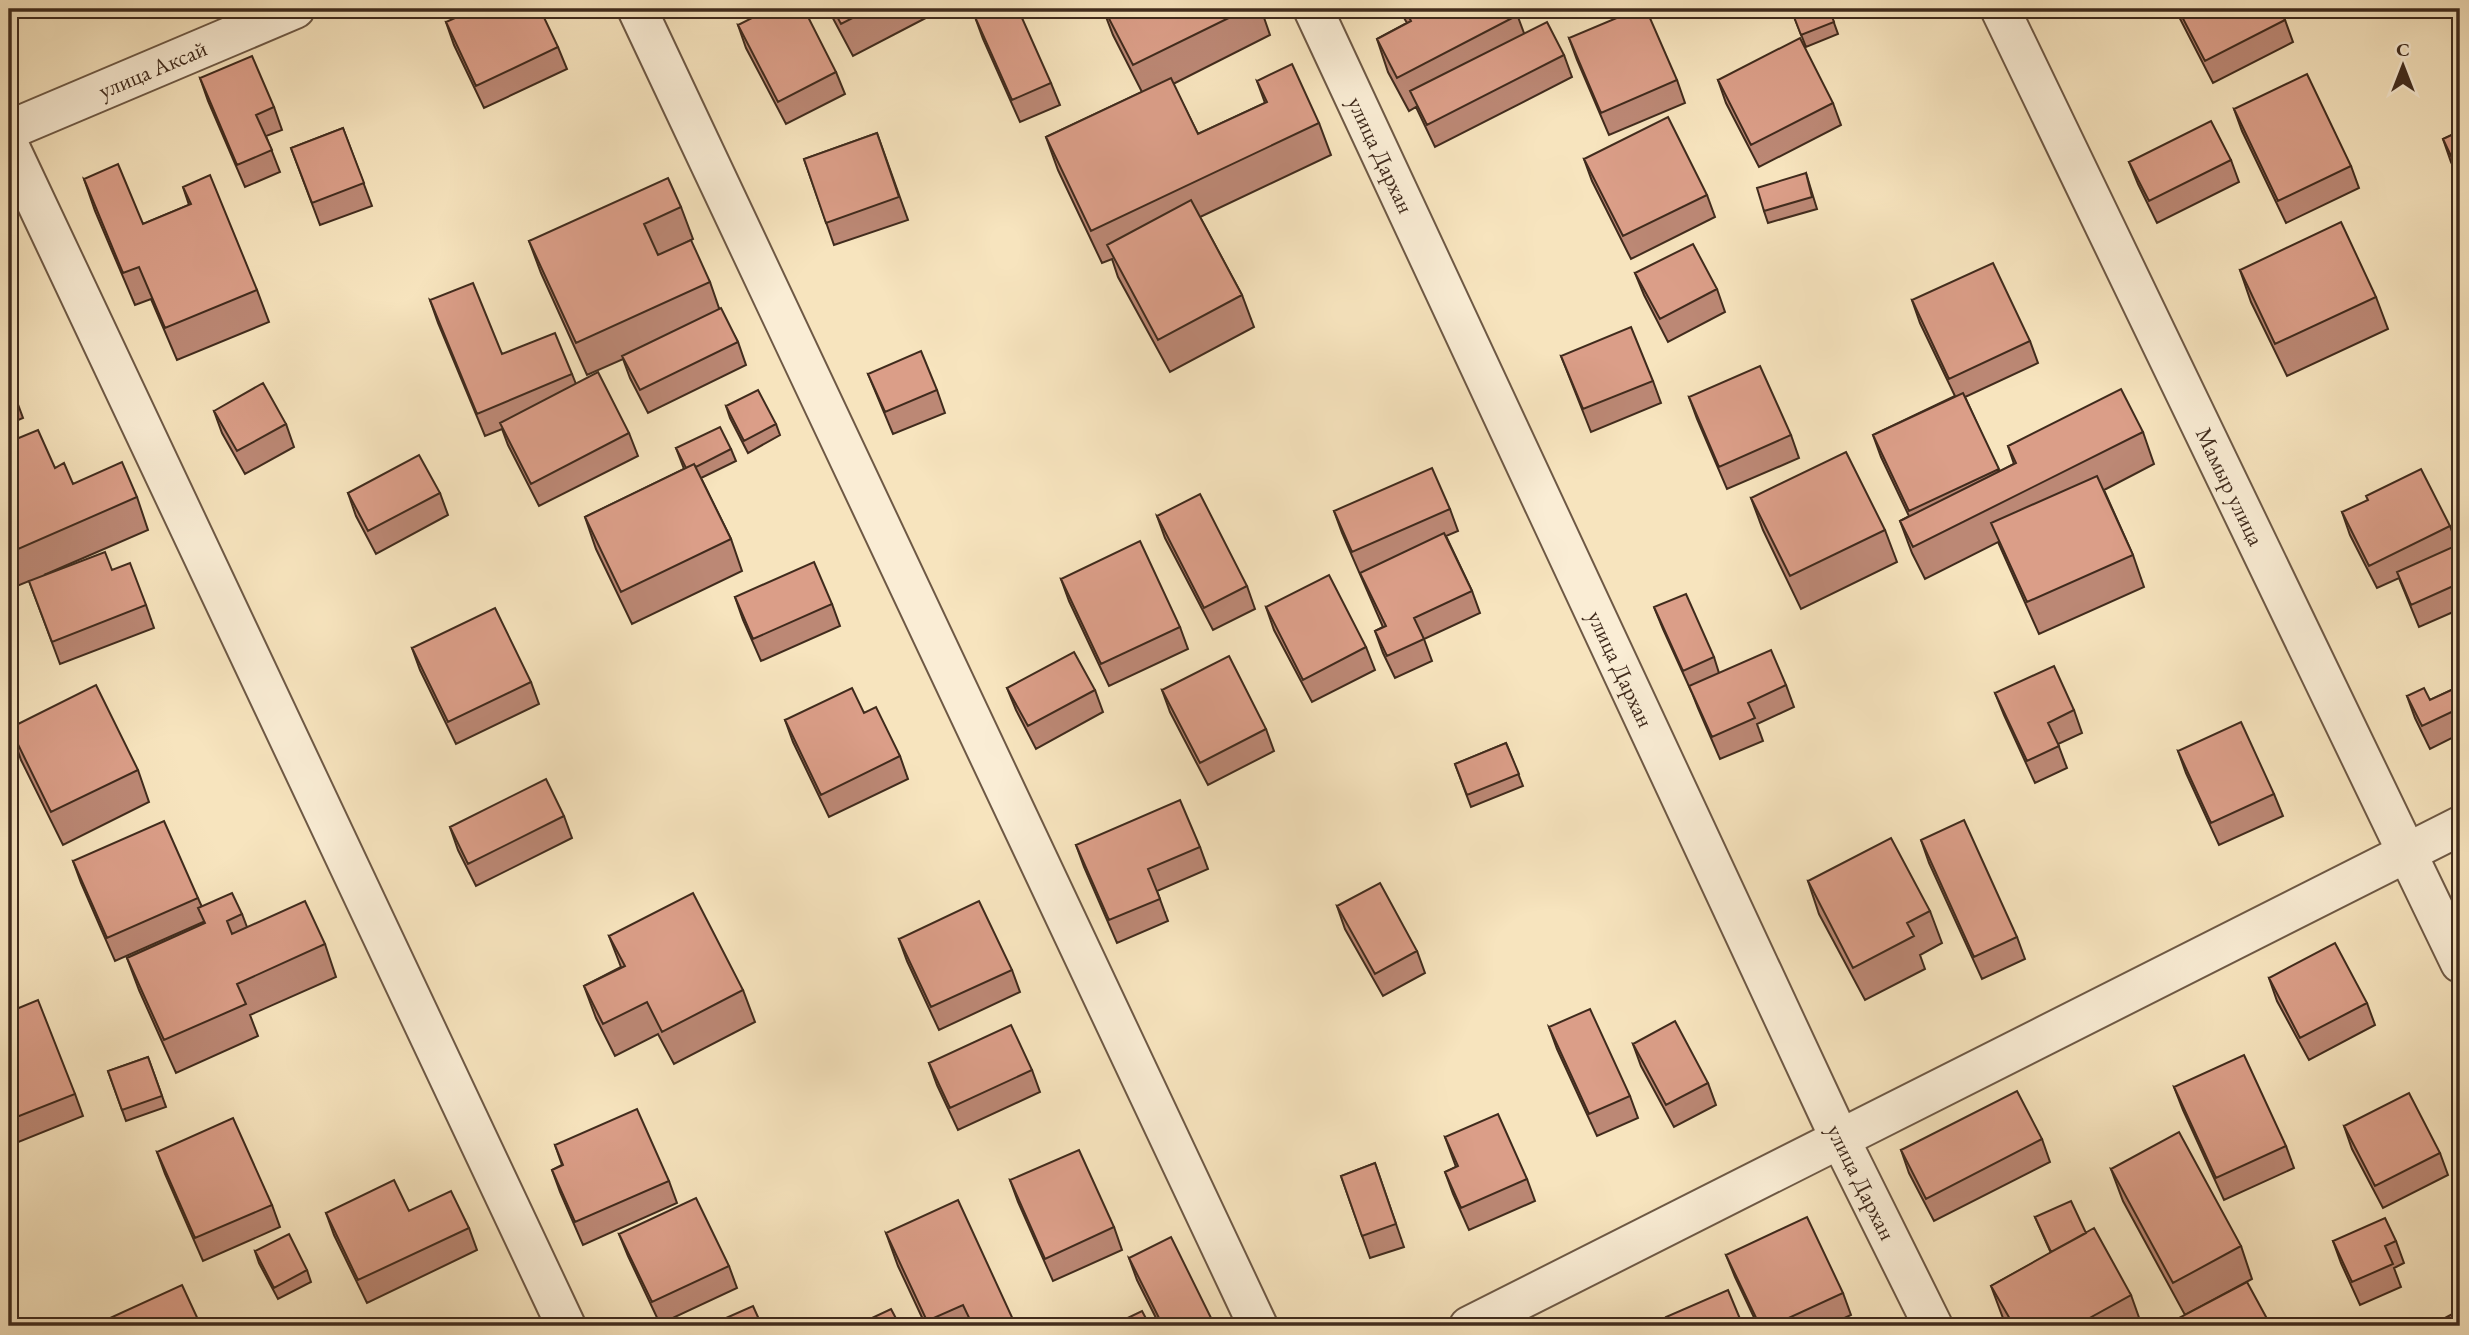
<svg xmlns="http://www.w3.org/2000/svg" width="2469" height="1335" font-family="'EB Garamond',serif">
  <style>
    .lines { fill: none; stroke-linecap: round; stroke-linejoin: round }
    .minor-casing { stroke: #6e5945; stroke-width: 42 }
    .minor { stroke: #faedd5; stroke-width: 38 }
    .wall { fill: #bc8875; stroke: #402b1d; stroke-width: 2 }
    .building { fill: #db9e88; stroke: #402b1d; stroke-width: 2 }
    .labels { text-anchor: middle; stroke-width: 5; stroke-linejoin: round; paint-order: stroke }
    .street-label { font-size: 23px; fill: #402b1d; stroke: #faedd5 }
  </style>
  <rect width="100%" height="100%" fill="#f7e4be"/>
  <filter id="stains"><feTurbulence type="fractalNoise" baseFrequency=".00286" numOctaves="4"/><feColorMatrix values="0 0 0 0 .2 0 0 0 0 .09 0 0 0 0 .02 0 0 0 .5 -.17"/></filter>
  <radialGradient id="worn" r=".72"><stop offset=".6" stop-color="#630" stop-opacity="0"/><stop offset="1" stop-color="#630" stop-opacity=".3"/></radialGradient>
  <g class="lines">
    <g class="minor-casing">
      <g id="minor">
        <path d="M 637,9 L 1258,1326"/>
        <path id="s1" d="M 1313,9 L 1840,1139 L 1933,1326"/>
        <path id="s2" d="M 2000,9 L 2460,963"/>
        <path id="s3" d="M 9,130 L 295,9"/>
        <path d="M 9,145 L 566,1326"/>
        <path d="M 1469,1326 L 2460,826"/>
      </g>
    </g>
    <use href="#minor" class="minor"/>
  </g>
  <path class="wall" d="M 713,9 L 732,9 L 718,17 Z
    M 828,9 L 943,9 L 853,56 Z
    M 1103,9 L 1261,9 L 1270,35 L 1173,84 L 1198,134 L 1265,103 L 1257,81 L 1319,123 L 1331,155 L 1200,217 L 1242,295 L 1254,327 L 1170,372 L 1118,277 L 1112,259 L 1102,263 L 1058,170 L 1046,137 L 1142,92 L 1113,35 Z
    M 1399,9 L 1515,9 L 1524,33 L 1564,55 L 1572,77 L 1435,147 L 1416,107 L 1409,111 L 1388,72 L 1377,39 L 1407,23 Z
    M 1791,9 L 1829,9 L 1838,34 L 1806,47 Z
    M 2175,9 L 2279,9 L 2285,20 L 2293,42 L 2213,83 Z
    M 975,17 L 1051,83 L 1060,105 L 1020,122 L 983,39 Z
    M 446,22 L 558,47 L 567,69 L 484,108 L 454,45 Z
    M 738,25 L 836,72 L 845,94 L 786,124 L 746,48 Z
    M 1569,38 L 1677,80 L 1685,103 L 1609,135 L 1577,60 Z
    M 200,78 L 274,107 L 282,130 L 266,136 L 280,172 L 245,187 L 208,101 Z
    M 1718,80 L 1833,103 L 1841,125 L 1759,167 L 1726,103 Z
    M 2234,109 L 2351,166 L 2359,188 L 2286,223 L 2242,131 Z
    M 343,128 L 372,206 L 320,225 L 291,148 Z
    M 2460,131 L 2460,180 L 2451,162 L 2443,139 Z
    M 877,133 L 908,220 L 834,245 L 804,159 Z
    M 1584,159 L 1707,195 L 1715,217 L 1631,259 L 1592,181 Z
    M 2231,160 L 2239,182 L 2157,223 L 2138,184 L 2129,162 Z
    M 1806,173 L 1817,209 L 1768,223 L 1764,211 Z
    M 84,179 L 143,224 L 189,205 L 183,187 L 257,290 L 269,322 L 177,360 L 151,299 L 135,305 L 95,211 Z
    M 681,207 L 693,239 L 683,244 L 710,282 L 719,308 L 738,342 L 746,365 L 648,413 L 630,378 L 623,359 L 587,375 L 541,273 L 529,241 Z
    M 2240,270 L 2376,297 L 2388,329 L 2287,376 L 2251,302 Z
    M 1635,273 L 1717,289 L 1725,312 L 1668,342 L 1644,295 Z
    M 430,300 L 502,354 L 572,374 L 576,384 L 629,433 L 638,456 L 539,506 L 508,445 L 502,429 L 485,436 L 438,323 Z
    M 1912,300 L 2030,341 L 2038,363 L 1965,397 L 1999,472 L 2014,464 L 2008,446 L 2143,432 L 2154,464 L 2104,490 L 2133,555 L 2144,587 L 2039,634 L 1998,542 L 1925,579 L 1912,553 L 1900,521 L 1909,516 L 1881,457 L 1873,435 L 1955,396 L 1920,323 Z
    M 1561,356 L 1653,381 L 1661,403 L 1591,432 Z
    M 868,374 L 937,390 L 945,413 L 893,434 Z
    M 9,380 L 23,418 L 9,424 Z
    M 1689,397 L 1791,435 L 1799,458 L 1727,489 L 1697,419 Z
    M 726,406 L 776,424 L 780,435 L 748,453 L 730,418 Z
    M 214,411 L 286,424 L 294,447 L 245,474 L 222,433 Z
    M 9,442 L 55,468 L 73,484 L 137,497 L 148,530 L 44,575 L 112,570 L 146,605 L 154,628 L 60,664 L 29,581 L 12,588 L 9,580 Z
    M 676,448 L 731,449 L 736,461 L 701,478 L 731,539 L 742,571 L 632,624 L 596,549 L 585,517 L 684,469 Z
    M 348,493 L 440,493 L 448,515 L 376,554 L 356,516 Z
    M 1751,498 L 1885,530 L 1897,562 L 1801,609 L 1763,530 Z
    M 1450,509 L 1458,531 L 1446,536 L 1472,591 L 1480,613 L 1424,639 L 1432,661 L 1395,678 L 1383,653 L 1375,631 L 1383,627 L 1342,533 L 1334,511 Z
    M 2342,512 L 2450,526 L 2458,548 L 2456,549 L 2460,558 L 2460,609 L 2419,627 L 2399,578 L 2377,588 L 2350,535 Z
    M 1157,516 L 1247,586 L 1255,609 L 1213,630 L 1165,538 Z
    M 1061,579 L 1180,627 L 1188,649 L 1109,686 L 1069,601 Z
    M 735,597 L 832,604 L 840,626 L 761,661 L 743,620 Z
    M 1266,607 L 1366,647 L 1375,670 L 1312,702 L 1274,630 Z
    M 1654,607 L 1714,657 L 1719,673 L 1786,685 L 1794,707 L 1757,724 L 1763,741 L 1720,759 L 1698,708 L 1692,693 L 1663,629 Z
    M 412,648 L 531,682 L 539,704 L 456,744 L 420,670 Z
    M 2460,678 L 2460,734 L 2430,749 L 2415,718 L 2407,696 L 2430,700 L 2460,686 L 2457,679 Z
    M 1007,688 L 1095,690 L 1103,712 L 1036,749 L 1016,710 Z
    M 1162,690 L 1266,729 L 1274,751 L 1208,785 L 1170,712 Z
    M 1995,693 L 2074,710 L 2082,733 L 2058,744 L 2067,768 L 2035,783 L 2004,715 Z
    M 864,713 L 900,756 L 908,779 L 829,817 L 793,742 L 785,720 Z
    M 10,728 L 138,770 L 149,802 L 63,845 L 21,760 Z
    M 1506,743 L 1523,786 L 1471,807 L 1455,764 Z
    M 2178,751 L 2274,794 L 2283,816 L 2219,845 L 2186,773 Z
    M 564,816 L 572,838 L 476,886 L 458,850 L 450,827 Z
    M 1921,840 L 2017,937 L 2025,959 L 1982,979 L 1929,863 Z
    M 1076,845 L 1200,847 L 1208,869 L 1157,891 L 1168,921 L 1117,943 L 1084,867 Z
    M 73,861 L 198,898 L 202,907 L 242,914 L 247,927 L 325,944 L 336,977 L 250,1015 L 258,1036 L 176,1073 L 139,990 L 127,958 L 204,924 L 203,922 L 115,961 L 81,883 Z
    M 1808,881 L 1930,911 L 1942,943 L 1920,955 L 1925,969 L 1865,1000 L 1819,914 Z
    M 1337,906 L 1417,951 L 1425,973 L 1383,996 L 1345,929 Z
    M 609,936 L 743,990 L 755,1022 L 674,1064 L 658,1034 L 615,1056 L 596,1018 L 584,986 L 621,967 Z
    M 899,939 L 1012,970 L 1020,992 L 939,1030 L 907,961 Z
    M 2269,978 L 2367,1003 L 2375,1025 L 2309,1060 L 2277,1001 Z
    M 9,1012 L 75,1094 L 83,1116 L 11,1145 L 9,1140 Z
    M 1549,1027 L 1630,1096 L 1638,1118 L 1597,1136 L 1557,1049 Z
    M 1633,1044 L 1708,1083 L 1716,1105 L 1674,1127 L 1641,1066 Z
    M 148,1057 L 166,1107 L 126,1121 L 108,1071 Z
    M 929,1063 L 1032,1070 L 1040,1092 L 958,1130 L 937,1085 Z
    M 2174,1087 L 2286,1146 L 2294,1168 L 2224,1200 L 2183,1110 Z
    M 2344,1126 L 2440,1153 L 2448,1175 L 2383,1208 L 2352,1149 Z
    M 1445,1137 L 1527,1179 L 1535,1201 L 1469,1230 L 1453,1194 L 1445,1172 L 1456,1167 Z
    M 2042,1139 L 2050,1162 L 1934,1221 L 1909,1173 L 1901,1150 Z
    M 555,1145 L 669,1181 L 677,1203 L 583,1245 L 560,1192 L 552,1170 L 562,1165 Z
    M 157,1152 L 272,1205 L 280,1227 L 203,1261 L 165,1174 Z
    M 1375,1163 L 1404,1247 L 1370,1258 L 1341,1176 Z
    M 2111,1169 L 2241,1246 L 2252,1279 L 2185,1315 L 2123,1201 Z
    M 1010,1180 L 1114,1227 L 1122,1250 L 1053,1281 L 1018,1202 Z
    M 326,1213 L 469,1228 L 477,1250 L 367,1303 L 334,1235 Z
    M 2035,1217 L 2086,1233 L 2131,1295 L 2142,1326 L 2008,1326 L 2003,1318 L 1991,1286 L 2051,1253 Z
    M 886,1233 L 1016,1326 L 926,1326 L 898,1266 Z
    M 619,1234 L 729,1266 L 737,1288 L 660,1324 L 628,1256 Z
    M 2333,1241 L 2396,1241 L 2404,1263 L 2394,1268 L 2401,1287 L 2360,1305 L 2341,1263 Z
    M 255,1251 L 307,1270 L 311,1282 L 278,1299 L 259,1263 Z
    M 1726,1255 L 1843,1293 L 1851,1315 L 1827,1326 L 1758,1326 L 1735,1277 Z
    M 1129,1258 L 1215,1326 L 1160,1326 L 1137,1280 Z"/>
  <path class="building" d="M 475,9 L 540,9 L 558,47 L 476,86 L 446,22 Z
    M 770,9 L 804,9 L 836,72 L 778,102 L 738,25 Z
    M 833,9 L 870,9 L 841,24 Z
    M 993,9 L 1018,9 L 1051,83 L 1012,100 L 975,17 Z
    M 1104,9 L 1247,9 L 1133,65 Z
    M 1405,9 L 1515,9 L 1518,15 L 1397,78 L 1377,39 L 1411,21 Z
    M 1638,9 L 1646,9 L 1677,80 L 1601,113 L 1569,38 Z
    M 1791,9 L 1829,9 L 1834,22 L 1801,35 Z
    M 2178,9 L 2279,9 L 2285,20 L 2205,61 Z
    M 1547,22 L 1564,55 L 1427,125 L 1410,91 Z
    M 1800,38 L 1833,103 L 1751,145 L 1718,80 Z
    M 252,56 L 274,107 L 256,115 L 272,150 L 237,165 L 200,78 Z
    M 1292,64 L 1319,123 L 1091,231 L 1046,137 L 1171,78 L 1198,134 L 1267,102 L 1257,81 Z
    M 2307,74 L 2351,166 L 2278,201 L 2234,109 Z
    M 1668,117 L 1707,195 L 1623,236 L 1584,159 Z
    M 2211,121 L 2231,160 L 2149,201 L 2129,162 Z
    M 343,128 L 364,183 L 312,203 L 291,148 Z
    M 2460,131 L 2460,175 L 2443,139 Z
    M 877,133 L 899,197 L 826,223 L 804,159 Z
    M 118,164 L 143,224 L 191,204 L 183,187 L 210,175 L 257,290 L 165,328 L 139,267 L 123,273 L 84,179 Z
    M 1806,173 L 1812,197 L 1764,211 L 1757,188 Z
    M 668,178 L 681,207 L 644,224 L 658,255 L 691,240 L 710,282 L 576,343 L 529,241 Z
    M 1191,200 L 1242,295 L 1158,340 L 1107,245 Z
    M 2341,222 L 2376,297 L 2275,344 L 2240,270 Z
    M 1693,244 L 1717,289 L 1660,319 L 1635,273 Z
    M 1993,263 L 2030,341 L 1949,379 L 1912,300 Z
    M 473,283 L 502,354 L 555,333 L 572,374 L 477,414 L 430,300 Z
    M 721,308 L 738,342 L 640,390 L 622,356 Z
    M 1631,327 L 1653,381 L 1583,409 L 1561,356 Z
    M 921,351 L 937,390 L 885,412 L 868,374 Z
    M 1760,366 L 1791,435 L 1719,467 L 1689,397 Z
    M 598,372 L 629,433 L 531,484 L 500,423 Z
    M 9,380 L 15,396 L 9,399 Z
    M 263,383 L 286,424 L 237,451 L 214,411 Z
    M 2121,389 L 2143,432 L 1913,547 L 1900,521 L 2016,463 L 2008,446 Z
    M 758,390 L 776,424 L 744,441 L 726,406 Z
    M 1963,393 L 1999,469 L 1909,511 L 1873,435 Z
    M 720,427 L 731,449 L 696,467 L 694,464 L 686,468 L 676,448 Z
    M 38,430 L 55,468 L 64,463 L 73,484 L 122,462 L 137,497 L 9,553 L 9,442 Z
    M 1846,452 L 1885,530 L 1790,576 L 1751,498 Z
    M 419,455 L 440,493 L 368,531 L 348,493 Z
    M 694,464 L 731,539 L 621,592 L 585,517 Z
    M 1432,468 L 1450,509 L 1352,552 L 1334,511 Z
    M 2421,469 L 2450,526 L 2369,566 L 2342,512 L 2368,500 L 2366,496 Z
    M 2097,476 L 2133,555 L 2027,602 L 1991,523 Z
    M 1200,494 L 1247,586 L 1204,608 L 1157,516 Z
    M 1444,533 L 1472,591 L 1414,618 L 1424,639 L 1387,656 L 1375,631 L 1386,626 L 1360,573 Z
    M 1140,541 L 1180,627 L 1101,664 L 1061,579 Z
    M 2455,546 L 2460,558 L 2460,583 L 2411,605 L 2397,572 Z
    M 105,552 L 112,570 L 130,563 L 146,605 L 52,642 L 29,581 Z
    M 814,562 L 832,604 L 753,639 L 735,597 Z
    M 1329,575 L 1366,647 L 1303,680 L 1266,607 Z
    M 1686,594 L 1714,657 L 1683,671 L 1654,607 Z
    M 495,608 L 531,682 L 448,722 L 412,648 Z
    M 1771,650 L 1786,685 L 1748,703 L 1755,718 L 1712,737 L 1689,686 Z
    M 1074,652 L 1095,690 L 1028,726 L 1007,688 Z
    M 1229,656 L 1266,729 L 1200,763 L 1162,690 Z
    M 2054,666 L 2074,710 L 2048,723 L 2059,746 L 2027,761 L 1995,693 Z
    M 96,685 L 138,770 L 51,812 L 10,728 Z
    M 2460,686 L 2460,708 L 2422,726 L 2407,696 L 2424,688 L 2430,700 Z
    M 852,688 L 864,713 L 876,707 L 900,756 L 821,795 L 785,720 Z
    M 2241,722 L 2274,794 L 2211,823 L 2178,751 Z
    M 1506,743 L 1519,774 L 1467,795 L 1455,764 Z
    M 546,779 L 564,816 L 468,864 L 450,827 Z
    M 1180,800 L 1200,847 L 1148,869 L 1160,899 L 1109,920 L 1076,845 Z
    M 1964,820 L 2017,937 L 1974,957 L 1921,840 Z
    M 164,821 L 198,898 L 107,938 L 73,861 Z
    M 1891,838 L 1930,911 L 1907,923 L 1914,936 L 1853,968 L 1808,881 Z
    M 1380,883 L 1417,951 L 1375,974 L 1337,906 Z
    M 232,893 L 242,914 L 227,921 L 232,934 L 305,901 L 325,944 L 237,984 L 246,1004 L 164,1040 L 127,958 L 205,923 L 198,908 Z
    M 693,893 L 743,990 L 662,1032 L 647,1002 L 603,1024 L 584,986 L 625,966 L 609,936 Z
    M 979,901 L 1012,970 L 931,1007 L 899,939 Z
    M 2335,943 L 2367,1003 L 2300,1038 L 2269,978 Z
    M 38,1000 L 75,1094 L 9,1120 L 9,1012 Z
    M 1590,1009 L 1630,1096 L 1589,1114 L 1549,1027 Z
    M 1675,1021 L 1708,1083 L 1666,1105 L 1633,1044 Z
    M 1011,1025 L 1032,1070 L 950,1108 L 929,1063 Z
    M 2244,1055 L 2286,1146 L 2216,1178 L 2174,1087 Z
    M 148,1057 L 162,1096 L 122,1110 L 108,1071 Z
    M 2017,1091 L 2042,1139 L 1926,1199 L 1901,1150 Z
    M 2409,1093 L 2440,1153 L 2375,1186 L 2344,1126 Z
    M 637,1109 L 669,1181 L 575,1222 L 552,1170 L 563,1165 L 555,1145 Z
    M 1498,1114 L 1527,1179 L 1461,1208 L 1445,1172 L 1458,1166 L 1445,1137 Z
    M 233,1118 L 272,1205 L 195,1238 L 157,1152 Z
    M 2179,1132 L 2241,1246 L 2173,1283 L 2111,1169 Z
    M 1079,1150 L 1114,1227 L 1045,1259 L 1010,1180 Z
    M 1375,1163 L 1396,1224 L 1362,1236 L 1341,1176 Z
    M 394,1180 L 409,1211 L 451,1191 L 469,1228 L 358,1280 L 326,1213 Z
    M 696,1198 L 729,1266 L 652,1302 L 619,1234 Z
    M 958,1200 L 1016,1326 L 973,1326 L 963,1305 L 927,1321 L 886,1233 Z
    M 2071,1201 L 2086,1233 L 2051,1252 L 2035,1217 Z
    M 1807,1217 L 1843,1293 L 1771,1326 L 1760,1326 L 1726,1255 Z
    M 2385,1218 L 2396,1241 L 2385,1246 L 2393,1264 L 2352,1282 L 2333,1241 Z
    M 2094,1228 L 2131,1295 L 2075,1326 L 2014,1326 L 1991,1286 Z
    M 289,1234 L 307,1270 L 274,1288 L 255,1251 Z
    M 1171,1237 L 1215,1326 L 1163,1326 L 1129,1258 Z
    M 2247,1282 L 2271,1326 L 2179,1326 L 2175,1320 Z
    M 182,1285 L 201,1326 L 113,1326 L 110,1318 Z
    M 1728,1290 L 1743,1326 L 1670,1326 L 1666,1317 Z
    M 753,1306 L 762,1326 L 708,1326 Z
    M 891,1309 L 900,1326 L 855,1326 Z
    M 2460,1310 L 2460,1326 L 2430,1326 Z
    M 1142,1311 L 1150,1326 L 1111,1326 Z
    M 230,1319 L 233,1326 L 210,1326 Z"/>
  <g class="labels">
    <g class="street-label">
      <text dy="8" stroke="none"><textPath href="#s3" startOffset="156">улица Аксай</textPath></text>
      <text dy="8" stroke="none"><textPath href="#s1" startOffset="161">улица Дархан</textPath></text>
      <text dy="8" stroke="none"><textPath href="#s2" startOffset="530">Мамыр улица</textPath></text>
      <text dy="8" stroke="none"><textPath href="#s1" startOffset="728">улица Дархан</textPath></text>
      <text dy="8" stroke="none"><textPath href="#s1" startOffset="1295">улица Дархан</textPath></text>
    </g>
  </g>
  <rect width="2469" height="1335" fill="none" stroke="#f7e4be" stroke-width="35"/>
  <rect x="10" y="10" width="2448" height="1314" fill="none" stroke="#402b1d" stroke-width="3.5"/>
  <rect x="18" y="18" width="2434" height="1300" fill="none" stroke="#402b1d" stroke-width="2"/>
  <g transform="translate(2403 66)" stroke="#faedd5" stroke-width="5" paint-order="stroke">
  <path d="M0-5L12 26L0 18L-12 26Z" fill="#402b1d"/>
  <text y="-10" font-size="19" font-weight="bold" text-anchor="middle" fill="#402b1d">С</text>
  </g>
  <rect width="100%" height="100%" filter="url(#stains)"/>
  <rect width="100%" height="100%" fill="url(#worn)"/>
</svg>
